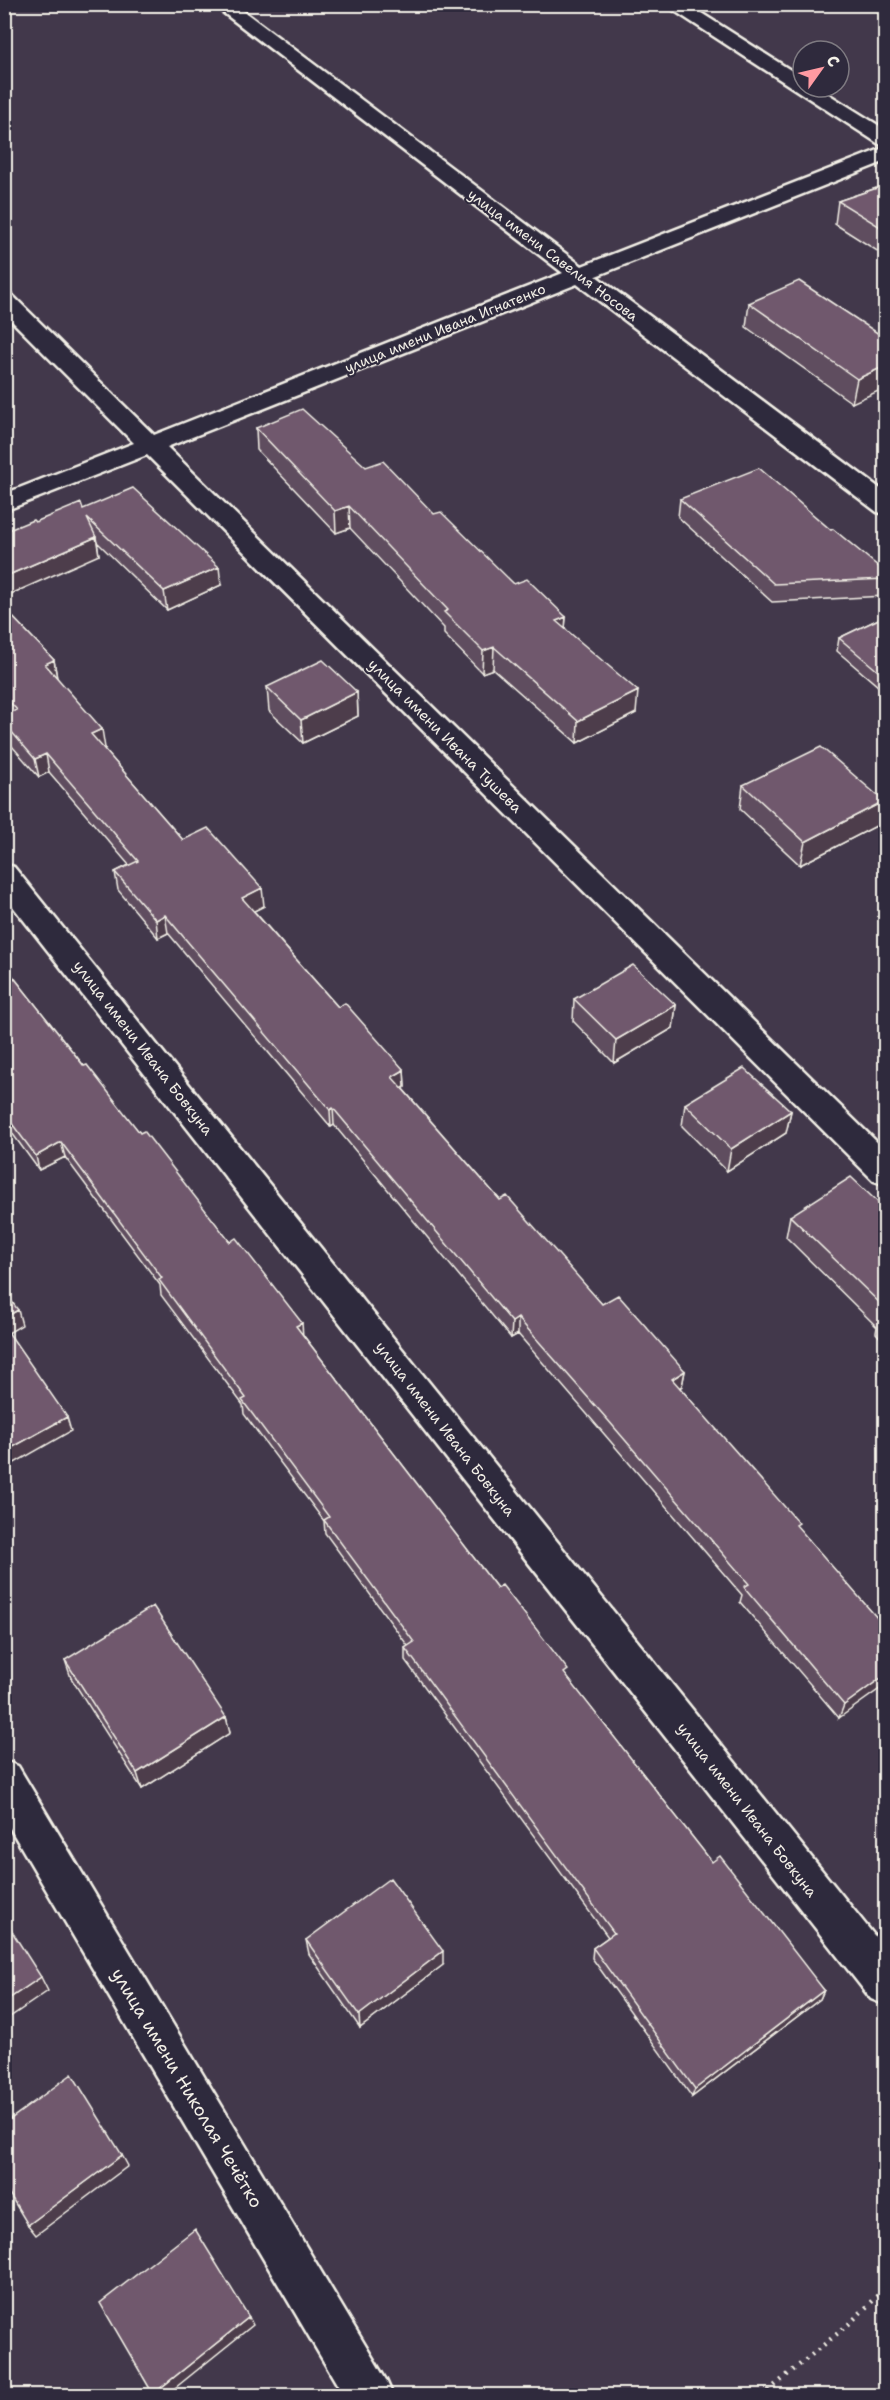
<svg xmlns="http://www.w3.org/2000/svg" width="890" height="2400" font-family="'Shantell Sans',sans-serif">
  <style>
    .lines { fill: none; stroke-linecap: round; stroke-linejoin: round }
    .minor-casing { stroke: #f4f1e8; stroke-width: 5 }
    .path { stroke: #f4f1e8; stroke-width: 4.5; stroke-dasharray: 2 6; stroke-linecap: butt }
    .minor { fill: #2f2a3d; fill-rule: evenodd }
    .wall { fill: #5f4d5e; stroke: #f4f1e8; stroke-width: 1.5 }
    .shaded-wall { fill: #4e3e4c; stroke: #f4f1e8; stroke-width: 1.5 }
    .building { fill: #6f596d; stroke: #f4f1e8; stroke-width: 1.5 }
    .labels { text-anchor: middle; stroke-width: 4.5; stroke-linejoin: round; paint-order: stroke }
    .far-street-label { font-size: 14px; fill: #f4f1e8; stroke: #2f2a3d }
    .street-label { font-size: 15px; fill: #f4f1e8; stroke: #2f2a3d }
    .near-street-label { font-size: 18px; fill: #f4f1e8; stroke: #2f2a3d }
  </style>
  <rect width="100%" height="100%" fill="#42384b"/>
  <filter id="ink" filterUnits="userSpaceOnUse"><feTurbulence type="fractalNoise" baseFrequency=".0167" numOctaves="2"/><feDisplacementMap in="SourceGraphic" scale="12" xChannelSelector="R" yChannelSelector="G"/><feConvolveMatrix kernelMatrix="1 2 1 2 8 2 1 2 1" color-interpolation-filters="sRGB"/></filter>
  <g filter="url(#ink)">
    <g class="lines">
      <g class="minor-casing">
        <path id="minor" d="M 212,4 L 234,4 L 582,266 L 886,147 L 886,161 L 596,276 L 886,493 L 886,514 L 877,512 L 577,284 L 167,447 L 886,1151 L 886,1185 L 874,1181 L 147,455 L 4,511 L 4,494 L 134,443 L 4,313 L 4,293 L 12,295 L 154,435 L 563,273 Z
          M 664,4 L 687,4 L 803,78 L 803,87 L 817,87 L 886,130 L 886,146 L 879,144 Z
          M 4,864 L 14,867 L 886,1950 L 886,2005 L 871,1999 L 4,895 Z
          M 4,1761 L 18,1766 L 386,2380 L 393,2396 L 344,2396 L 4,1818 Z"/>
      </g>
      <path class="path" d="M 762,2396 L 850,2323 L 886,2288"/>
      <use href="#minor" class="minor"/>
    </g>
    <path class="wall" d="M 885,185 L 885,256 L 835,224 L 838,201 Z
      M 749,303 L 885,338 L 852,403 L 746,327 Z
      M 256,428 L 366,467 L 434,514 L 514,584 L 566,617 L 565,628 L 636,713 L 577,743 L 493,669 L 482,673 L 444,634 L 444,628 L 350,528 L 336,533 L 257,450 Z
      M 680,499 L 831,530 L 885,572 L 885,596 L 772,602 L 678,517 Z
      M 83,509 L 221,585 L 167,610 L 97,542 L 99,555 L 35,522 Z
      M 4,608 L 54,660 L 57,678 L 105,748 L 103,748 L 183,840 L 264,906 L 254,911 L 338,1007 L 404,1070 L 405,1087 L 402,1088 L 500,1200 L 602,1304 L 685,1371 L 682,1386 L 680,1388 L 798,1528 L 885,1627 L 839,1718 L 740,1602 L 742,1595 L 605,1435 L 518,1334 L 511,1338 L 334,1125 L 331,1127 L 168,933 L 158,938 L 118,890 L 115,872 L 129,865 L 49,772 L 39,777 L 4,737 L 4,715 L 8,714 L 4,710 Z
      M 885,616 L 885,692 L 837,651 L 839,638 Z
      M 267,687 L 357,692 L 358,716 L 303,743 L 269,711 Z
      M 743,785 L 884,801 L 878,825 L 800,865 L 740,809 Z
      M 4,965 L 84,1066 L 140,1133 L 303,1335 L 497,1588 L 712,1862 L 824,1990 L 820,1999 L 692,2097 L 592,1958 L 593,1948 L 608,1937 L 405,1660 L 405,1648 L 408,1646 L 325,1533 L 324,1521 L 244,1414 L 243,1405 L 161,1295 L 160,1285 L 65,1157 L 39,1170 L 4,1122 Z
      M 574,999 L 676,1005 L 673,1028 L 614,1063 L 573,1021 Z
      M 685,1104 L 791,1111 L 786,1133 L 727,1171 L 682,1126 Z
      M 885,1209 L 885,1343 L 876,1333 L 877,1327 L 786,1237 L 790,1216 Z
      M 65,1660 L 226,1717 L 230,1733 L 142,1789 L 71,1678 Z
      M 306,1940 L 443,1965 L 360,2028 L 309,1954 Z"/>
    <path class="shaded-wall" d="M 885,366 L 885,388 L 852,403 L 857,379 Z
      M 349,506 L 350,528 L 336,533 L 335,511 Z
      M 96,537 L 99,555 L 4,597 L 4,577 Z
      M 219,567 L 221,585 L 167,610 L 164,591 Z
      M 566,617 L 564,640 L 556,621 Z
      M 494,647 L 493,669 L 482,673 L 483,651 Z
      M 54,660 L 57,679 L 45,664 Z
      M 638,691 L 636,713 L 577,743 L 578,721 Z
      M 357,692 L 358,716 L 303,743 L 301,720 Z
      M 102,729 L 105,748 L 94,752 L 91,734 Z
      M 46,754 L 49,772 L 39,777 L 35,759 Z
      M 884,801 L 878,825 L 800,865 L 805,842 Z
      M 262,888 L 264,906 L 244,916 L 242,898 Z
      M 165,915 L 168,933 L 158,938 L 156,920 Z
      M 676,1005 L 673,1028 L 614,1063 L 616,1040 Z
      M 404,1070 L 405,1087 L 392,1094 L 392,1077 Z
      M 333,1108 L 334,1125 L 331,1127 L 330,1110 Z
      M 791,1111 L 786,1133 L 727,1171 L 731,1149 Z
      M 61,1142 L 65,1157 L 39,1170 L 36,1156 Z
      M 18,1310 L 22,1325 L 5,1335 L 4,1318 Z
      M 518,1318 L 518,1334 L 511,1338 L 512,1322 Z
      M 302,1323 L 303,1337 L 296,1326 Z
      M 685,1371 L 682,1386 L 669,1394 L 672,1379 Z
      M 67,1417 L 71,1431 L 4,1469 L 4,1452 Z
      M 885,1675 L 885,1685 L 839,1718 L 844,1705 Z
      M 226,1717 L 230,1733 L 142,1789 L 137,1773 Z
      M 443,1951 L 443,1965 L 360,2028 L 359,2015 Z
      M 41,1977 L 48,1991 L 4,2021 L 4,2002 Z
      M 824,1990 L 820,1999 L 692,2097 L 695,2089 Z
      M 122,2155 L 128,2166 L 36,2235 L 28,2225 Z
      M 249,2317 L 253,2325 L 165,2396 L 154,2396 L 153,2394 Z"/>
    <path class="building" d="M 883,183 L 885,185 L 885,230 L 838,201 L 880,187 Z
      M 799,281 L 885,338 L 885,366 L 857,379 L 749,303 Z
      M 302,409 L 366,467 L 383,461 L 434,514 L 441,512 L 514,584 L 527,579 L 566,617 L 556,621 L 638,691 L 578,721 L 494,647 L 483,651 L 444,612 L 448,610 L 349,506 L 335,511 L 256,428 Z
      M 759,468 L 831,530 L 833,529 L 885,572 L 885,579 L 774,584 L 680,499 Z
      M 133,488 L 219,567 L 164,591 L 87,518 L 96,537 L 4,577 L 4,532 L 33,520 L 35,522 L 81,503 L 83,509 Z
      M 4,608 L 54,660 L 45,664 L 102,729 L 91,734 L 183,840 L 208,828 L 262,888 L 242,898 L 338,1007 L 345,1003 L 404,1070 L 392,1077 L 500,1200 L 507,1196 L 602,1304 L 618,1295 L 685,1371 L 672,1379 L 799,1523 L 796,1525 L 885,1627 L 885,1675 L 844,1705 L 744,1587 L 749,1584 L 607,1419 L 518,1318 L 512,1322 L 333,1108 L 330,1110 L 165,915 L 156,920 L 115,872 L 138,861 L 46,754 L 35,759 L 4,723 L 4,715 L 17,710 L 4,696 Z
      M 885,616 L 885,677 L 839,638 Z
      M 323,660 L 357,692 L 301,720 L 267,687 Z
      M 821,747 L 884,801 L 805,842 L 743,785 Z
      M 4,965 L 84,1066 L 87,1065 L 140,1133 L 144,1131 L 230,1242 L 236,1238 L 302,1323 L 296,1326 L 497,1588 L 502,1585 L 568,1670 L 564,1673 L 712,1862 L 720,1856 L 824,1990 L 695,2089 L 593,1948 L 614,1933 L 405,1648 L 414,1642 L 324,1520 L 329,1517 L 242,1400 L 246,1398 L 159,1280 L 162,1278 L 61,1142 L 36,1156 L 4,1113 Z
      M 633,965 L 676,1005 L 616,1040 L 574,999 Z
      M 744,1068 L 791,1111 L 731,1149 L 685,1104 Z
      M 851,1177 L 885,1209 L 885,1308 L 790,1216 Z
      M 4,1291 L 18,1310 L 4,1318 Z
      M 885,1310 L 885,1316 L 882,1312 Z
      M 4,1326 L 67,1417 L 4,1452 Z
      M 153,1606 L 226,1717 L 137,1773 L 65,1660 Z
      M 390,1878 L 443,1951 L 359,2015 L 306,1940 Z
      M 4,1919 L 41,1977 L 4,2002 Z
      M 72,2074 L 122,2155 L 28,2225 L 4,2185 L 4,2124 Z
      M 195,2229 L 249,2317 L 153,2394 L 100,2303 Z"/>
  </g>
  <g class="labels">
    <g class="far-street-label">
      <text transform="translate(553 255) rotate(37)" y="5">улица имени Савелия Носова</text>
      <text transform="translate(445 328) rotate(-22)" y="5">улица имени Ивана Игнатенко</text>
    </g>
    <g class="street-label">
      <text transform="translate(445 736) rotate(45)" y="5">улица имени Ивана Тушева</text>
      <text transform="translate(143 1048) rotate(52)" y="5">улица имени Ивана Бовкуна</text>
      <text transform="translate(445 1429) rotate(52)" y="5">улица имени Ивана Бовкуна</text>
      <text transform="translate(747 1810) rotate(52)" y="5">улица имени Ивана Бовкуна</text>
    </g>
    <g class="near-street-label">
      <text transform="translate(187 2088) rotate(59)" y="6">улица имени Николая Чечётко</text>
    </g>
  </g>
  <rect width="890" height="2400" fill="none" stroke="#2f2a3d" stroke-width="24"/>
  <rect x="12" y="12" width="866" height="2376" fill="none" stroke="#f4f1e8" stroke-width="2" filter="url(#ink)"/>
  <g transform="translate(821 69) rotate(56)"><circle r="28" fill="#2f2a3d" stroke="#7e7a81" stroke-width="1.5"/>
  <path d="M0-4.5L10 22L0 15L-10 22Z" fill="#ff9aa2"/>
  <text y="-9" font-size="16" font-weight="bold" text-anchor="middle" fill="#f4f1e8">С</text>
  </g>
</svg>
